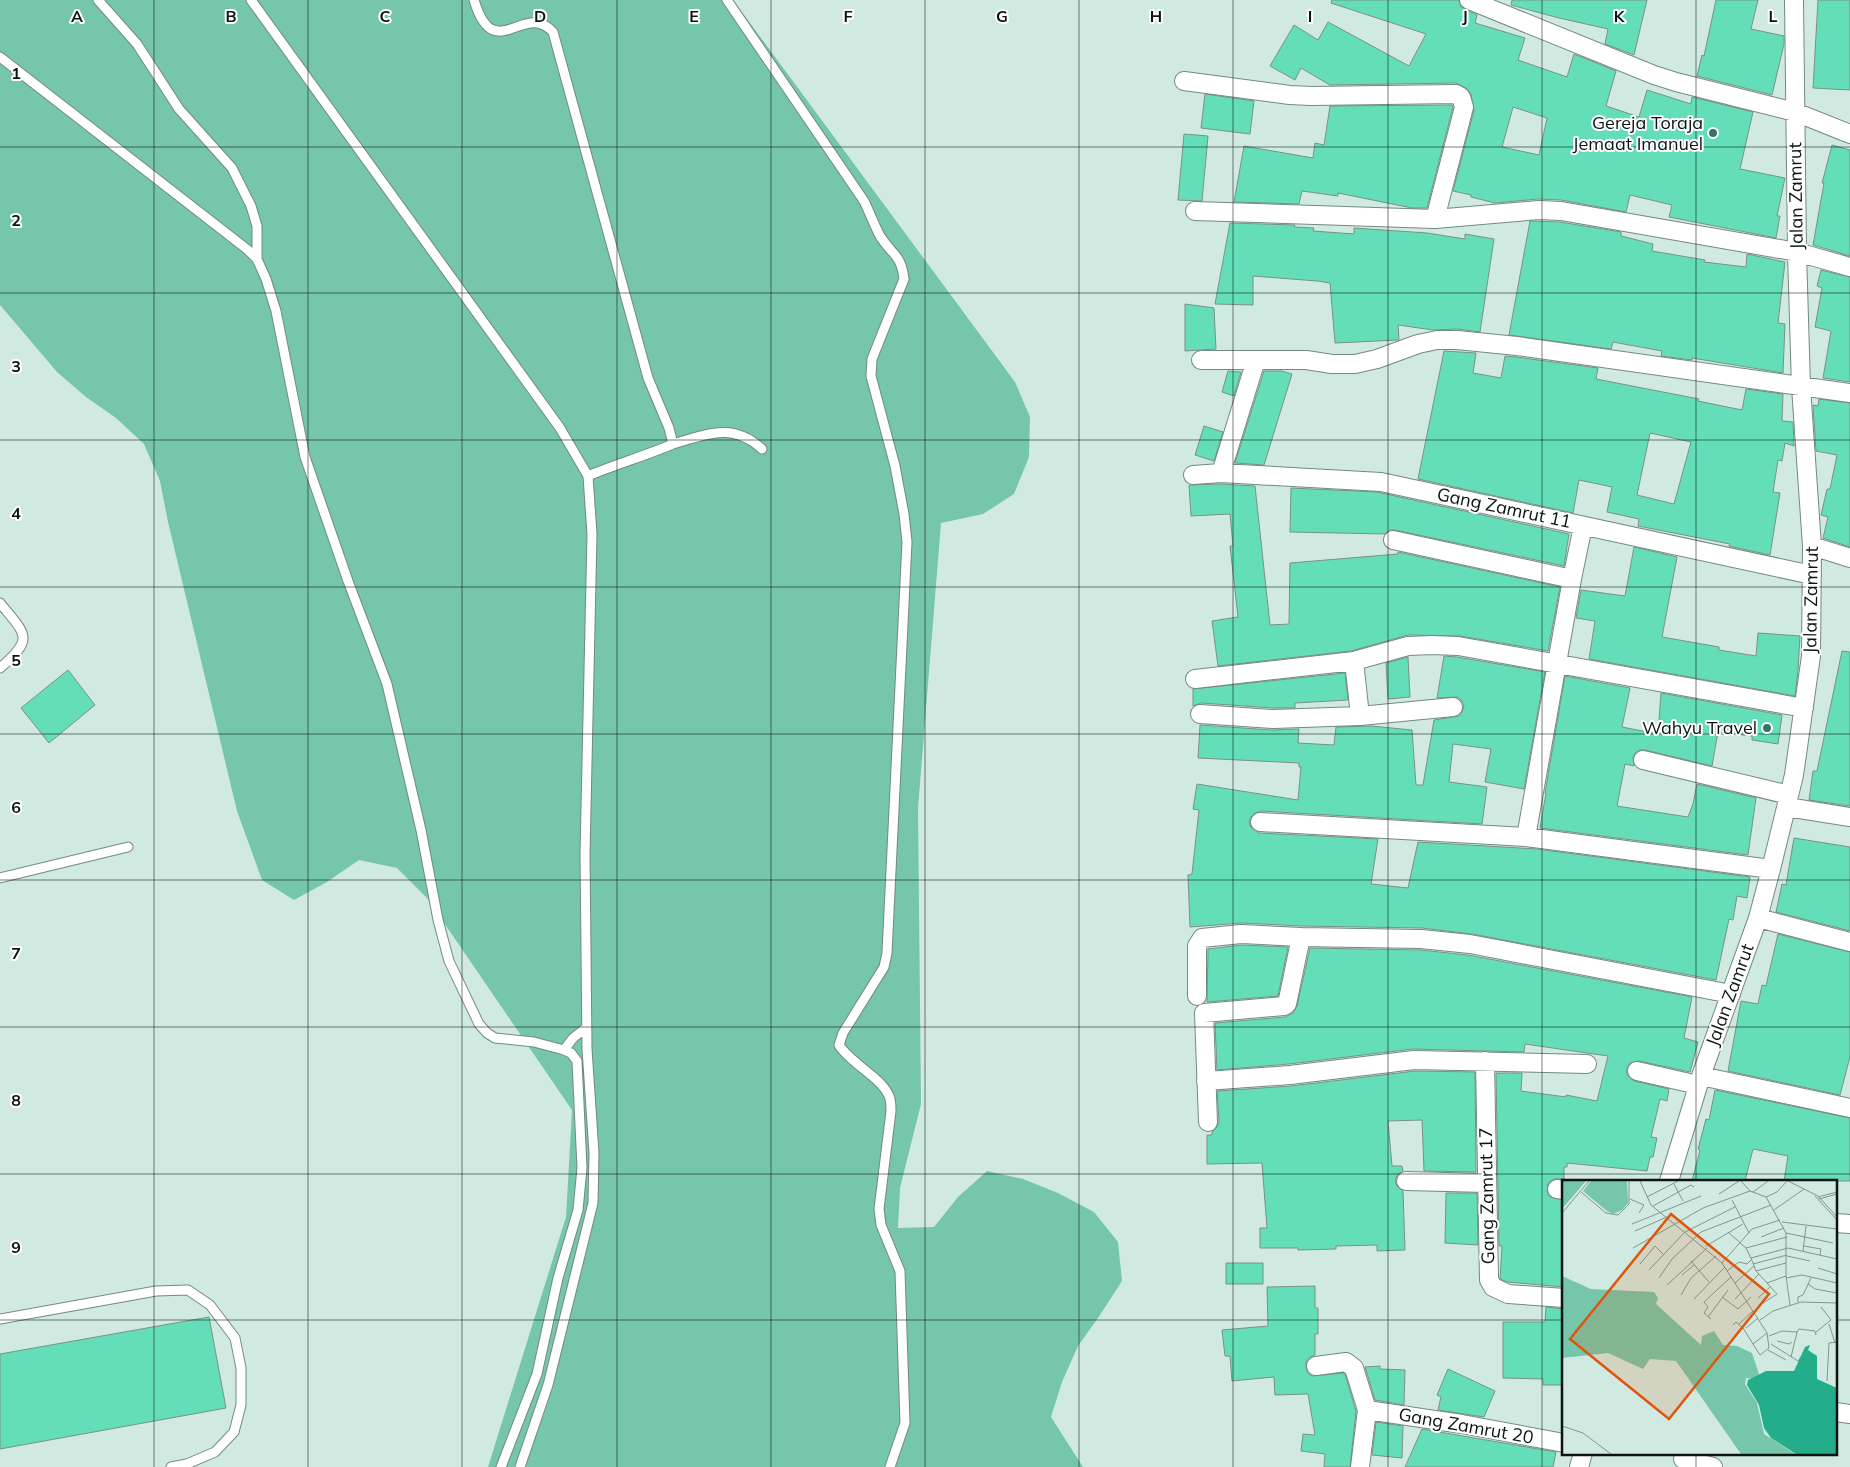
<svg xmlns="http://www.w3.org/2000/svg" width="1850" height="1467" font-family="Mulish,sans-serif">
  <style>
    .green { fill: #75c6ab }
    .building { fill: #63deb8; stroke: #7a9188; fill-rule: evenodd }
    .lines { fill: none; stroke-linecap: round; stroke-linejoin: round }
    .service-casing { stroke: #738a81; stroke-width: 11 }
    .minor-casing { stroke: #738a81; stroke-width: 20 }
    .service { stroke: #fff; stroke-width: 9 }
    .minor { stroke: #fff; stroke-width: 18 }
    .grid { fill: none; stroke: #0b1411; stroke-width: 1; stroke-opacity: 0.55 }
    .poi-dot { fill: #367461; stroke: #fff; stroke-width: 2 }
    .labels { text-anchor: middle; stroke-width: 4; stroke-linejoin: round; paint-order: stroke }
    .poi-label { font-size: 18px; fill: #0b1411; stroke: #fff; text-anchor: end }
    .street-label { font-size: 18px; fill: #0b1411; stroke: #fff }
    .inset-road { fill: none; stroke: #82948e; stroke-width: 1 }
    .view { fill: #dd560c; fill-opacity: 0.15; stroke: #dd560c; stroke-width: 2.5 }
    .inset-edge { fill: none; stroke: #0b1411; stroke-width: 2.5 }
    .grid-label { font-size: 16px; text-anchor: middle; font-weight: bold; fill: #0b1411; stroke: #fff; stroke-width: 4; stroke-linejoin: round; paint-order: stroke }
  </style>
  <rect width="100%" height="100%" fill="#d1eae1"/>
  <path class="green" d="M 0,0 L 733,0 L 1015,382 L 1030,417 L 1029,457 L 1014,494 L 983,514 L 941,523 L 918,808 L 921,1104 L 900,1188 L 898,1228 L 934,1227 L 958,1197 L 987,1171 L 1023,1179 L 1058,1193 L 1094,1212 L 1118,1242 L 1122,1281 L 1100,1315 L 1078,1346 L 1062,1382 L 1051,1417 L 1083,1467 L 488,1467 L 566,1217 L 572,1110 L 427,898 L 397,868 L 359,860 L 327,882 L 294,900 L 262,880 L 237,811 L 168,522 L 160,481 L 144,444 L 116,418 L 86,397 L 57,372 L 0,305 Z"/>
  <path class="building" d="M 1332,0 L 1459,0 L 1461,7 L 1477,15 L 1475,23 L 1525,38 L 1518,60 L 1567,77 L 1574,54 L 1616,71 L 1606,106 L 1639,117 L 1647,90 L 1691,104 L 1692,97 L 1753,112 L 1740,169 L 1785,178 L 1777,216 L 1780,216 L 1776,238 L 1669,217 L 1672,205 L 1630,195 L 1626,212 L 1561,200 L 1538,199 L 1495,203 L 1471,197 L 1471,195 L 1453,191 L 1474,110 L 1471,94 L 1466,88 L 1456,83 L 1330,85 L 1301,68 L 1295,80 L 1270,66 L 1294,25 L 1318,40 L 1328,22 L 1409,66 L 1426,34 L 1331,3 ZM 1513,107 L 1547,118 L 1539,155 L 1502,147 Z
    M 1512,0 L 1647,0 L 1634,55 L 1605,44 L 1608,29 L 1559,18 L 1511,5 Z
    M 1716,0 L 1758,0 L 1751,29 L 1784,36 L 1784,44 L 1772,95 L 1697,76 L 1702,55 L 1704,56 Z
    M 1818,0 L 1850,0 L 1850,90 L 1813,88 Z
    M 1205,94 L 1254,101 L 1250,134 L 1201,128 Z
    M 1452,105 L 1453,107 L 1427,208 L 1412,208 L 1338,193 L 1338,196 L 1302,191 L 1299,204 L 1234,202 L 1244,146 L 1313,158 L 1315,143 L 1324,145 L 1330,106 Z
    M 1184,134 L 1208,136 L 1202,201 L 1178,200 Z
    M 1832,145 L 1850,150 L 1850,256 L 1813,245 L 1824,183 L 1822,183 Z
    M 1530,221 L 1560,222 L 1621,232 L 1621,236 L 1653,244 L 1652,251 L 1705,260 L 1704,262 L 1746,267 L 1747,254 L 1785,262 L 1778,323 L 1785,324 L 1783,373 L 1692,358 L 1692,360 L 1661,356 L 1662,351 L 1613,342 L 1611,349 L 1509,335 Z
    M 1230,223 L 1295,225 L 1294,227 L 1314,228 L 1313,231 L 1354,234 L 1354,228 L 1427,233 L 1465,239 L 1465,234 L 1494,239 L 1480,332 L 1457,329 L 1433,330 L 1398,325 L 1399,340 L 1398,340 L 1335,343 L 1330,283 L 1317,281 L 1253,276 L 1253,305 L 1215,304 Z
    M 1821,270 L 1850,277 L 1850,382 L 1823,378 L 1831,331 L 1815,327 L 1822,288 L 1817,286 Z
    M 1185,304 L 1214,308 L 1216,349 L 1185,351 Z
    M 1444,351 L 1476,353 L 1473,373 L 1501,378 L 1505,356 L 1516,357 L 1598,368 L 1596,379 L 1699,399 L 1698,401 L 1742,410 L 1746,389 L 1783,394 L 1782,421 L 1793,422 L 1794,446 L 1785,443 L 1782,461 L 1778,460 L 1773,492 L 1780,493 L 1770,555 L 1729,546 L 1730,544 L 1638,526 L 1639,519 L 1607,512 L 1612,487 L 1579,480 L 1573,513 L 1418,479 ZM 1650,433 L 1691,442 L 1674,504 L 1637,495 Z
    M 1228,371 L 1241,372 L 1234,396 L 1222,392 Z
    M 1264,371 L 1282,371 L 1292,374 L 1264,465 L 1235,463 Z
    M 1819,399 L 1850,403 L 1850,547 L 1823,538 L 1828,517 L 1821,515 L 1827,489 L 1830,489 L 1837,455 L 1816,451 L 1813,405 L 1818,406 Z
    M 1204,426 L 1223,432 L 1214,461 L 1195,455 Z
    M 1221,484 L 1255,486 L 1270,625 L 1289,624 L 1290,563 L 1398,554 L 1398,552 L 1560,587 L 1548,651 L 1460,636 L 1408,635 L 1351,651 L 1218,666 L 1212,621 L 1238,617 L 1230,546 L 1233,546 L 1230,514 L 1191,516 L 1189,485 Z
    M 1291,488 L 1377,492 L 1569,534 L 1564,566 L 1395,530 L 1389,530 L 1385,534 L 1290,532 Z
    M 1634,547 L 1677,557 L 1662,637 L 1719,647 L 1719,650 L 1756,656 L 1758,633 L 1800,636 L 1798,670 L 1795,696 L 1589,659 L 1595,621 L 1576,618 L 1581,590 L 1625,596 Z
    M 1842,651 L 1850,652 L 1850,806 L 1809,800 L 1813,771 L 1817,771 Z
    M 1444,656 L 1457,657 L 1545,672 L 1524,789 L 1485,782 L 1491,749 L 1453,744 L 1449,782 L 1487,787 L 1482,824 L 1261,811 L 1255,813 L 1251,817 L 1249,822 L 1251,827 L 1259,833 L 1378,839 L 1371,884 L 1408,888 L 1418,842 L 1537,849 L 1750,877 L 1747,898 L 1737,896 L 1733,920 L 1729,919 L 1716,980 L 1472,934 L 1422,928 L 1301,926 L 1242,923 L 1190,927 L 1188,875 L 1192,874 L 1199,810 L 1193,809 L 1197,784 L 1298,800 L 1301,767 L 1299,767 L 1299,763 L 1198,758 L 1200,725 L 1272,730 L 1299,729 L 1298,743 L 1334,745 L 1336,727 L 1371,726 L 1412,730 L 1416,785 L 1423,785 L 1434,720 L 1459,716 L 1462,712 L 1464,706 L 1461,700 L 1457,697 L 1437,698 Z
    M 1408,657 L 1410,697 L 1388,699 L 1386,663 Z
    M 68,670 L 95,705 L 49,743 L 21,708 Z
    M 1345,673 L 1348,700 L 1295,703 L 1295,708 L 1273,708 L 1201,703 L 1193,706 L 1193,689 Z
    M 1565,676 L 1630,688 L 1622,727 L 1658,734 L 1661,693 L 1782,715 L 1778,744 L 1752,740 L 1752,736 L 1718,732 L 1712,766 L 1645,750 L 1640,750 L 1635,753 L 1633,758 L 1634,766 L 1625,764 L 1617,806 L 1688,817 L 1693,804 L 1697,784 L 1756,798 L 1748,855 L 1540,828 L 1546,793 L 1545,793 Z
    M 1794,838 L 1850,847 L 1850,931 L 1776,912 L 1782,884 L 1786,885 Z
    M 1778,934 L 1850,952 L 1850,1057 L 1840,1095 L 1728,1071 L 1741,1001 L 1758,1004 L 1762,985 L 1766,986 Z
    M 1241,945 L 1288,947 L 1278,996 L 1207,1002 L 1208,949 Z
    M 1310,948 L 1420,950 L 1468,955 L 1692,997 L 1684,1038 L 1698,1042 L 1690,1072 L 1639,1061 L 1630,1063 L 1627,1068 L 1627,1075 L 1634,1081 L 1669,1089 L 1667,1101 L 1660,1099 L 1651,1137 L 1657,1138 L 1653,1157 L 1650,1157 L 1647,1171 L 1567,1163 L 1567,1167 L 1564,1167 L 1564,1179 L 1554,1179 L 1548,1183 L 1547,1192 L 1550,1197 L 1564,1200 L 1564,1287 L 1507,1282 L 1500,1279 L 1502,1246 L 1499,1246 L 1496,1073 L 1522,1073 L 1521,1091 L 1566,1097 L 1566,1095 L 1597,1101 L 1608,1056 L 1525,1044 L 1524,1052 L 1413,1049 L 1289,1064 L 1217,1070 L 1215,1023 L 1285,1017 L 1293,1013 L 1297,1006 Z
    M 1415,1071 L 1475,1072 L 1476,1172 L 1424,1171 L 1422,1120 L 1388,1121 L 1392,1166 L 1402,1166 L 1403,1171 L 1397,1175 L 1395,1181 L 1397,1186 L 1403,1191 L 1405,1250 L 1377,1251 L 1377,1245 L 1336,1246 L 1336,1249 L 1298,1250 L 1298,1248 L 1260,1248 L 1260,1228 L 1267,1228 L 1262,1163 L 1207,1164 L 1207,1135 L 1212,1135 L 1212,1132 L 1217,1127 L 1219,1122 L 1217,1091 L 1291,1086 Z
    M 1715,1090 L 1850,1118 L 1850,1181 L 1784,1181 L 1788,1156 L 1753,1149 L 1745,1181 L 1692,1181 L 1700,1150 L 1698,1149 L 1706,1119 L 1709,1120 Z
    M 1446,1193 L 1477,1193 L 1478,1245 L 1445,1243 Z
    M 1226,1263 L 1263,1263 L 1263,1284 L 1226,1284 Z
    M 1315,1286 L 1315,1308 L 1318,1308 L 1318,1334 L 1315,1334 L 1315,1355 L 1309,1358 L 1306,1362 L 1306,1368 L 1308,1373 L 1312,1376 L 1343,1373 L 1345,1374 L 1356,1411 L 1350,1467 L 1324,1467 L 1325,1454 L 1301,1451 L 1303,1434 L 1315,1435 L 1308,1394 L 1275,1395 L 1274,1377 L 1232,1381 L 1230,1356 L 1225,1356 L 1222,1330 L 1268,1326 L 1267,1287 Z
    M 1546,1307 L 1564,1309 L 1564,1385 L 1543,1385 L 1543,1379 L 1503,1378 L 1503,1322 L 1545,1322 Z
    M 209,1317 L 226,1408 L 0,1449 L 0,1354 Z
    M 1380,1366 L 1380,1369 L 1405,1370 L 1404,1405 L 1375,1400 L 1365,1367 Z
    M 1448,1369 L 1495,1391 L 1484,1417 L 1438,1410 L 1441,1397 L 1437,1395 Z
    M 1376,1422 L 1403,1426 L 1402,1458 L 1372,1455 Z
    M 1422,1429 L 1556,1452 L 1553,1467 L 1405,1467 Z"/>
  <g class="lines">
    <g class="service-casing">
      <path id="service" d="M 98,0 L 137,44 L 179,109 L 232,168 L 251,206 L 257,226 L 257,259
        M 251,0 L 560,428 L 588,476
        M 474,0 C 494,67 524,0 553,32 L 648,378 L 669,428 L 673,444 C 645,456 616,464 588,476 L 592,534 L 585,854 L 587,1049 L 594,1153 L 593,1203 L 548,1385 L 520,1467
        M 727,0 L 864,201 C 869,211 875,227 880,236 C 892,255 901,254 904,279 L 872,359 L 871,376 L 895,466 L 904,514 L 907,542 L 887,953 L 884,967 L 843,1033 L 839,1045 C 851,1064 881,1077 889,1096 C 891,1100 891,1107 891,1111 L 879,1209 L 881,1225 L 900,1271 L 905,1423 L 890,1467
        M 0,57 L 248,250 L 257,259 L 266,279 L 276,311 L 305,457 L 348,581 L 387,684 L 421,830 L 438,920 L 449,961 L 479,1024 L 487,1033 L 495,1038 L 534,1042 L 564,1050 L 571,1053 L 577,1061 L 582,1168 L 578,1210 L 558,1278 L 537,1374 L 501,1467
        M 673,444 C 707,434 733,422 762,449
        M 0,603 C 26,635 35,638 0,668
        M 0,878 L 128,847
        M 564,1050 L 573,1038 L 586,1028
        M 0,1319 L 156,1291 L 188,1290 L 210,1305 L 235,1338 L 241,1368 L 241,1405 L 234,1432 L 215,1452 L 187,1464 L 171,1467"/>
    </g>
    <g class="minor-casing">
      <path id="minor" d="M 1469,0 L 1654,75 L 1676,82 L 1795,112 L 1850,134
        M 1184,81 L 1290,95 L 1311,96 L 1456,94 L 1461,97 L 1464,107 L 1435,219
        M 1195,211 L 1435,219 L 1539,210 L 1561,211 L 1797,252 L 1850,267
        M 1201,360 L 1306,360 L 1332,364 L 1355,364 L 1377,359 L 1418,344 L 1437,340 L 1457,340 L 1517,346 L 1850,393
        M 1221,473 L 1256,360
        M 1193,475 L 1221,473 L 1381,482 L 1812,575
        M 1393,540 L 1572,579
        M 1812,546 L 1850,558
        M 1354,661 L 1360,716 L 1453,707
        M 1195,679 L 1354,661 L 1408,646 L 1432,645 L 1458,646 L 1804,708
        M 1200,714 L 1273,719 L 1360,716
        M 1643,760 L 1789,795
        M 1787,807 L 1850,817
        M 1260,822 L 1526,837 L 1771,869
        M 1526,837 L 1572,579 L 1583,526
        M 1758,918 L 1850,942
        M 1197,996 L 1197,946 L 1202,938 L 1241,934 L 1301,937
        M 1485,1061 L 1489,1280 L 1493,1287 L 1508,1294 L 1564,1298
        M 1637,1071 L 1698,1085
        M 1701,1076 L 1850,1108
        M 1206,1081 L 1290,1075 L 1414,1060 L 1587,1064
        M 1208,1122 L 1204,1013 L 1284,1006 L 1287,1004 L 1301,937 L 1421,939 L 1470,944 L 1731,994
        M 1406,1181 L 1487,1183
        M 1669,1181 L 1701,1076 L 1758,918 L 1771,869 L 1794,775 L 1811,656 L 1812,546 L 1801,387 L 1797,252 L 1794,0
        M 1557,1189 L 1564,1190
        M 1836,1223 L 1850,1224
        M 1316,1366 L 1346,1362 L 1354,1368 L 1367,1410 L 1360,1467
        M 1367,1410 L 1462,1424 L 1564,1443
        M 1836,1412 L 1850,1414
        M 1683,1459 L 1713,1467
        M 1579,1467 L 1583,1453"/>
    </g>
    <use href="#service" class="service"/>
    <use href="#minor" class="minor"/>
  </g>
  <path class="grid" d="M 154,0 L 154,1467M 308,0 L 308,1467M 462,0 L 462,1467M 617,0 L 617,1467M 771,0 L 771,1467M 925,0 L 925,1467M 1079,0 L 1079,1467M 1233,0 L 1233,1467M 1388,0 L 1388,1467M 1542,0 L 1542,1467M 1696,0 L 1696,1181M 0,147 L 1850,147M 0,293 L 1850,293M 0,440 L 1850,440M 0,587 L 1850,587M 0,734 L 1850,734M 0,880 L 1850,880M 0,1027 L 1850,1027M 0,1174 L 1850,1174M 0,1320 L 1564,1320M 1836,1320 L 1850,1320M 1696,1453 L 1696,1467"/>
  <g class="poi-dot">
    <circle cx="1713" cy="133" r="5"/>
    <circle cx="1767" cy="728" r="5"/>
  </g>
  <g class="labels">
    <g class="poi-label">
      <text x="1703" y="129">Gereja Toraja<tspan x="1703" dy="21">Jemaat Imanuel</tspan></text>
      <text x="1757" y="734">Wahyu Travel</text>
    </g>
    <g class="street-label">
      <text transform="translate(1796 196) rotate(-91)" y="6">Jalan Zamrut</text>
      <text transform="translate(1504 508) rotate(12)" y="6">Gang Zamrut 11</text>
      <text transform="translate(1811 600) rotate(-89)" y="6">Jalan Zamrut</text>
      <text transform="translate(1730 995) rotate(-70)" y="6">Jalan Zamrut</text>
      <text transform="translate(1487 1196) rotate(-91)" y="6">Gang Zamrut 17</text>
      <text transform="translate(1466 1426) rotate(10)" y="6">Gang Zamrut 20</text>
    </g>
  </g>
  <g transform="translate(1562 1180)">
    <rect width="275" height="275" fill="#d1eae1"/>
    <path d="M 0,1 L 24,1 L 0,29 ZM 29,1 L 65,1 L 66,23 L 60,30 L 51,34 L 45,31 L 21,11 ZM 0,96 L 29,109 L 92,112 L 96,118 L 94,124 L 139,165 L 140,156 L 152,151 L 161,165 L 175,166 L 190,173 L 197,194 L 193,199 L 184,198 L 183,204 L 195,223 L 202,254 L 233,274 L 179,274 L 114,181 L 88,179 L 81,189 L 46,173 L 0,178 Z" fill="#75c6ab"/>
    <path d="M 248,165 L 246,170 L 255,176 L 255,199 L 275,208 L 275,274 L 234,274 L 209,258 L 202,248 L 197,225 L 185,205 L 186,200 L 204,191 L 232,191 L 243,167 Z" fill="#24ad8a"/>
    <path class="inset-road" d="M 78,1 L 89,25 L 160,83 L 205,153 L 207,168 L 198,175 L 181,148 L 174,142 L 171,145M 179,1 L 188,11 L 204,17 L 215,12 L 225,1M 226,1 L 256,16M 112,4 L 121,21M 19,12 L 44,33 L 56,35 L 67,24 L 67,1M 191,12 L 206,1M 157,14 L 177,1M 253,16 L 275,40M 256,16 L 275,37M 85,17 L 116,1M 204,17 L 224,53 L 224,96 L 228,125M 256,17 L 275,12M 68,19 L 82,25 L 77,33M 257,19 L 275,14M 170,20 L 187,53M 91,26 L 129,5 L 132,7M 212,30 L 242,9M 0,33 L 27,1M 220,42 L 275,49M 70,44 L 139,16M 73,51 L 105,37M 166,52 L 184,68 L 189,78 L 226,68 L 275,79M 224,53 L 271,63M 199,57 L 222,48M 144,66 L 181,44M 242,66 L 259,69 L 258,75M 71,68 L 141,28 L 188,11M 184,68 L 225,57M 241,71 L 244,46M 225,76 L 248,81M 189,78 L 194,91 L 215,114 L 198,125M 129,81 L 147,102M 160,83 L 190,49 L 218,40M 78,84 L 93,66 L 101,74M 191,84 L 225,75M 256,88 L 275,94M 87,90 L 123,52 L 173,27M 165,91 L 177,82 L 185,84 L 189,80M 194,91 L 224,83M 120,95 L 132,85M 97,98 L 110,79 L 139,52 L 209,25M 224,98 L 240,95 L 275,103M 173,103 L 192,86M 205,103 L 224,96M 246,104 L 253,109 L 275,113M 105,105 L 145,68M 119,115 L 129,98 L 154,76M 160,117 L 176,129 L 189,117M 196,118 L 208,107M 132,119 L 163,87M 173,119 L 197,94M 236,122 L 236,117 L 241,115 L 249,98M 146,137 L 166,110M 149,139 L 142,133 L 146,127 L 142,122 L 169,97M 198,140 L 211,131 L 239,122 L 275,123M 177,144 L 191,131M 267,144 L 273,163M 184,148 L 196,138M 254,152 L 269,140 L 259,127M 207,156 L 220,151 L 235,152 L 237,149 L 253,151 L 254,155M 215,161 L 227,164 L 230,162M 191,164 L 205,153M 209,164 L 236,181 L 240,175M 206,170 L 224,180M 229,177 L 235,152M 265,201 L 267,163 L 275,162M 0,246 L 21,253 L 49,274"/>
    <path class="view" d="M 109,34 L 207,114 L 107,239 L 8,159 Z"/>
    <rect width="275" height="275" class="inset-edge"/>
  </g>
  <g class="grid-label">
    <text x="77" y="22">A</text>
    <text x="231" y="22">B</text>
    <text x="385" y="22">C</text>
    <text x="540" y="22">D</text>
    <text x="694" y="22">E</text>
    <text x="848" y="22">F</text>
    <text x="1002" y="22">G</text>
    <text x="1156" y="22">H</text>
    <text x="1310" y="22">I</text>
    <text x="1465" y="22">J</text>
    <text x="1619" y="22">K</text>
    <text x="1773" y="22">L</text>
    <text x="16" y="79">1</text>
    <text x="16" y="226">2</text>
    <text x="16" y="372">3</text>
    <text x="16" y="519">4</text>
    <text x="16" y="666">5</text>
    <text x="16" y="813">6</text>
    <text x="16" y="959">7</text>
    <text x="16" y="1106">8</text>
    <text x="16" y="1253">9</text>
  </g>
</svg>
